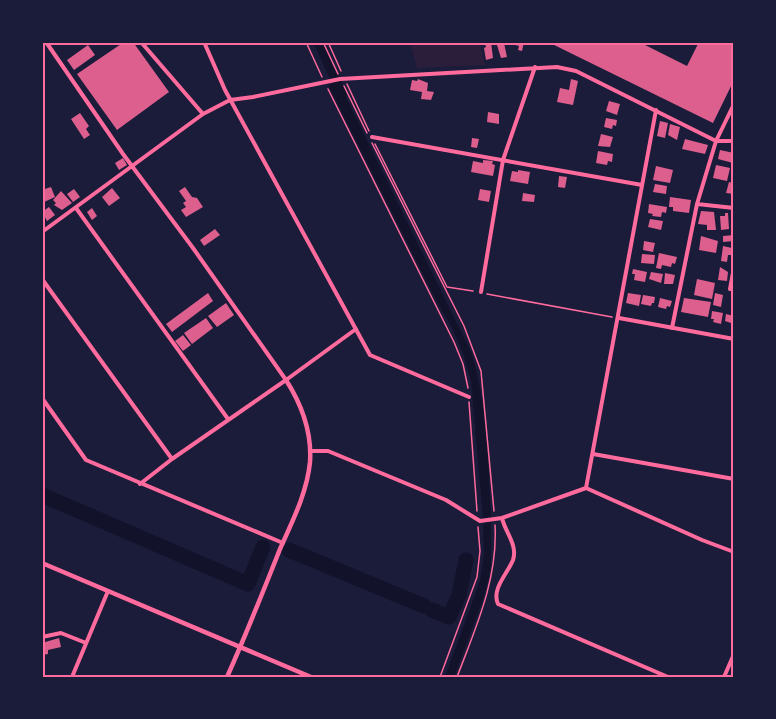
<svg xmlns="http://www.w3.org/2000/svg" width="776" height="719" font-family="Karla,sans-serif">
  <style>
    .green { fill: #2a1e3b }
    .water { fill: #12122b }
    .lines { fill: none; stroke-linecap: round; stroke-linejoin: round }
    .canal { stroke: #12122b; stroke-width: 9 }
    .river { stroke: #12122b; stroke-width: 15 }
    .building { fill: #dd5f8e }
    .path { stroke: #ff6b9d; stroke-width: 1.5 }
    .minor { stroke: #ff6b9d; stroke-width: 4 }
    .tertiary { stroke: #ff6b9d; stroke-width: 4.5 }
    .neatline { fill: none; stroke: #ff6b9d; stroke-width: 2 }
  </style>
  <rect width="100%" height="100%" fill="#1b1b3a"/>
  <path class="green" d="M 410,42 L 479,42 L 485,65 L 417,68 Z"/>
  <path class="water" d="M 339,83 L 472,354 C 487,406 488,463 491,517 L 483,518 L 471,381 L 463,353 L 451,326 L 436,300 L 328,85 Z
    M 491,522 L 491,569 L 483,599 L 454,677 L 445,677 L 480,581 L 484,555 L 483,524 Z"/>
  <g class="lines">
    <path class="canal" d="M 318,42 L 342,94"/>
    <path class="river" d="M 42,495 L 248,584 L 263,547
      M 289,550 L 424,606
      M 432,610 L 449,617 L 459,595 L 466,560"/>
  </g>
  <path class="building" d="M 124,42 L 133,42 L 169,92 L 117,130 L 77,74 Z
    M 491,42 L 493,58 L 486,60 L 484,48 L 486,47 L 485,43 Z
    M 505,42 L 524,42 L 522,51 L 518,50 L 519,46 Z
    M 548,42 L 639,42 L 687,66 L 699,42 L 734,42 L 734,80 L 713,123 Z
    M 504,43 L 507,57 L 501,58 L 497,45 Z
    M 88,45 L 95,55 L 74,70 L 67,60 Z
    M 418,79 L 428,83 L 427,91 L 434,92 L 431,100 L 421,99 L 422,92 L 410,90 L 412,80 L 417,81 Z
    M 571,79 L 578,81 L 573,105 L 557,102 L 560,88 L 569,90 Z
    M 609,101 L 620,104 L 617,115 L 606,111 Z
    M 488,112 L 499,114 L 499,124 L 487,122 Z
    M 80,113 L 89,126 L 86,129 L 90,135 L 84,139 L 71,119 Z
    M 606,118 L 617,120 L 616,126 L 613,125 L 612,129 L 604,127 Z
    M 660,121 L 668,123 L 665,138 L 657,136 Z
    M 670,124 L 680,127 L 677,140 L 668,135 Z
    M 601,134 L 613,137 L 610,147 L 598,146 Z
    M 472,138 L 479,139 L 477,148 L 471,147 Z
    M 685,139 L 708,145 L 705,154 L 682,149 Z
    M 720,150 L 734,153 L 733,163 L 718,159 Z
    M 598,151 L 613,154 L 612,162 L 608,161 L 607,165 L 596,163 Z
    M 123,158 L 127,165 L 119,170 L 115,163 Z
    M 483,160 L 493,161 L 492,164 L 495,165 L 493,176 L 471,172 L 473,161 L 483,163 Z
    M 716,165 L 730,168 L 727,181 L 713,178 Z
    M 656,166 L 673,170 L 670,183 L 653,180 Z
    M 518,170 L 530,172 L 528,184 L 510,181 L 512,171 L 518,172 Z
    M 559,176 L 567,177 L 565,188 L 558,187 Z
    M 729,182 L 734,183 L 734,194 L 726,193 Z
    M 655,184 L 667,186 L 666,194 L 653,192 Z
    M 51,187 L 55,197 L 42,203 L 42,190 Z
    M 185,187 L 192,197 L 197,198 L 203,207 L 186,217 L 181,210 L 186,207 L 183,203 L 186,201 L 179,191 Z
    M 112,188 L 120,198 L 109,206 L 102,197 Z
    M 74,189 L 80,197 L 73,202 L 67,194 Z
    M 480,189 L 491,191 L 489,202 L 478,200 Z
    M 61,191 L 72,203 L 62,210 L 54,205 L 56,203 L 53,200 Z
    M 523,193 L 535,195 L 534,202 L 522,201 Z
    M 670,197 L 691,200 L 689,213 L 673,211 L 673,207 L 669,207 Z
    M 649,204 L 667,207 L 666,213 L 662,212 L 661,217 L 652,216 L 653,214 L 648,213 Z
    M 49,207 L 55,215 L 47,221 L 42,212 Z
    M 92,208 L 97,216 L 92,220 L 87,212 Z
    M 701,211 L 714,212 L 716,230 L 707,230 L 707,225 L 698,224 Z
    M 725,213 L 728,213 L 729,229 L 721,230 L 720,216 L 725,216 Z
    M 650,219 L 663,221 L 661,230 L 648,227 Z
    M 215,229 L 220,235 L 204,246 L 200,240 Z
    M 734,235 L 734,241 L 723,242 L 723,236 Z
    M 701,236 L 718,241 L 716,253 L 699,250 Z
    M 644,241 L 655,243 L 653,252 L 643,250 Z
    M 723,246 L 732,248 L 731,255 L 728,255 L 727,262 L 721,261 Z
    M 659,253 L 677,257 L 675,264 L 672,263 L 671,267 L 662,265 L 661,269 L 656,268 Z
    M 642,254 L 655,255 L 654,264 L 641,263 Z
    M 720,267 L 728,272 L 727,281 L 718,280 Z
    M 633,269 L 647,272 L 645,282 L 634,280 L 635,274 L 632,274 Z
    M 651,272 L 663,274 L 661,283 L 649,279 Z
    M 665,273 L 675,275 L 673,284 L 664,284 Z
    M 697,279 L 715,283 L 712,299 L 694,295 Z
    M 208,293 L 213,301 L 172,332 L 166,324 Z
    M 628,293 L 641,295 L 639,306 L 626,303 Z
    M 715,293 L 723,295 L 721,307 L 713,305 Z
    M 643,295 L 655,297 L 654,303 L 652,303 L 651,306 L 641,304 Z
    M 660,298 L 672,301 L 670,307 L 667,306 L 666,309 L 658,307 Z
    M 684,298 L 711,302 L 708,317 L 681,312 Z
    M 226,303 L 234,315 L 217,327 L 208,316 Z
    M 712,311 L 723,313 L 721,324 L 713,322 L 714,319 L 711,319 Z
    M 726,314 L 734,316 L 734,327 L 731,326 L 731,323 L 725,321 Z
    M 206,318 L 213,328 L 192,344 L 184,333 Z
    M 183,335 L 191,345 L 183,351 L 175,341 Z
    M 59,638 L 61,647 L 48,650 L 48,654 L 42,655 L 42,643 Z"/>
  <g class="lines">
    <path class="path" d="M 306,42 L 322,77
      M 323,42 L 338,74
      M 328,42 L 341,71
      M 347,84 L 369,131
      M 344,86 L 367,133
      M 328,89 L 454,342 L 463,364 L 468,388
      M 372,143 L 464,326 L 481,371 L 494,511
      M 375,144 L 447,287 L 473,291
      M 487,294 L 612,317
      M 469,402 L 477,511
      M 440,677 L 477,577 L 480,551 L 478,527
      M 457,677 C 476,627 498,579 495,525"/>
    <path class="minor" d="M 46,42 L 123,154 L 193,248 L 286,380
      M 141,42 L 203,114
      M 204,42 L 225,90 L 370,355 L 469,397
      M 372,137 L 642,185
      M 697,204 L 734,208
      M 76,208 L 228,419
      M 42,232 L 203,114 L 230,100 L 253,97 L 340,79 L 557,67 L 576,71 L 716,141 L 734,141
      M 734,267 L 730,289 L 734,289
      M 42,279 L 172,459
      M 481,292 L 503,160 L 535,67
      M 619,318 L 734,339
      M 672,328 L 697,204 L 716,141 L 734,104
      M 42,398 L 86,460 L 283,543
      M 310,451 L 328,451 L 446,500 L 480,521 L 502,518 L 586,488 L 702,540 L 734,552
      M 593,454 L 734,479
      M 140,484 L 172,459 L 286,380 L 356,329
      M 586,488 L 656,110
      M 502,518 C 505,532 518,545 513,560 C 508,573 491,589 498,604 L 668,677
      M 42,637 L 61,633 L 86,643
      M 72,677 L 108,591
      M 724,677 L 734,654"/>
    <path class="tertiary" d="M 42,563 L 311,677
      M 227,677 C 246,635 263,592 280,549 C 292,522 307,493 310,462 C 312,432 302,405 286,380"/>
  </g>
  <rect width="776" height="719" fill="none" stroke="#1b1b3a" stroke-width="87"/>
  <rect x="44" y="44" width="688" height="632" class="neatline"/>
</svg>
